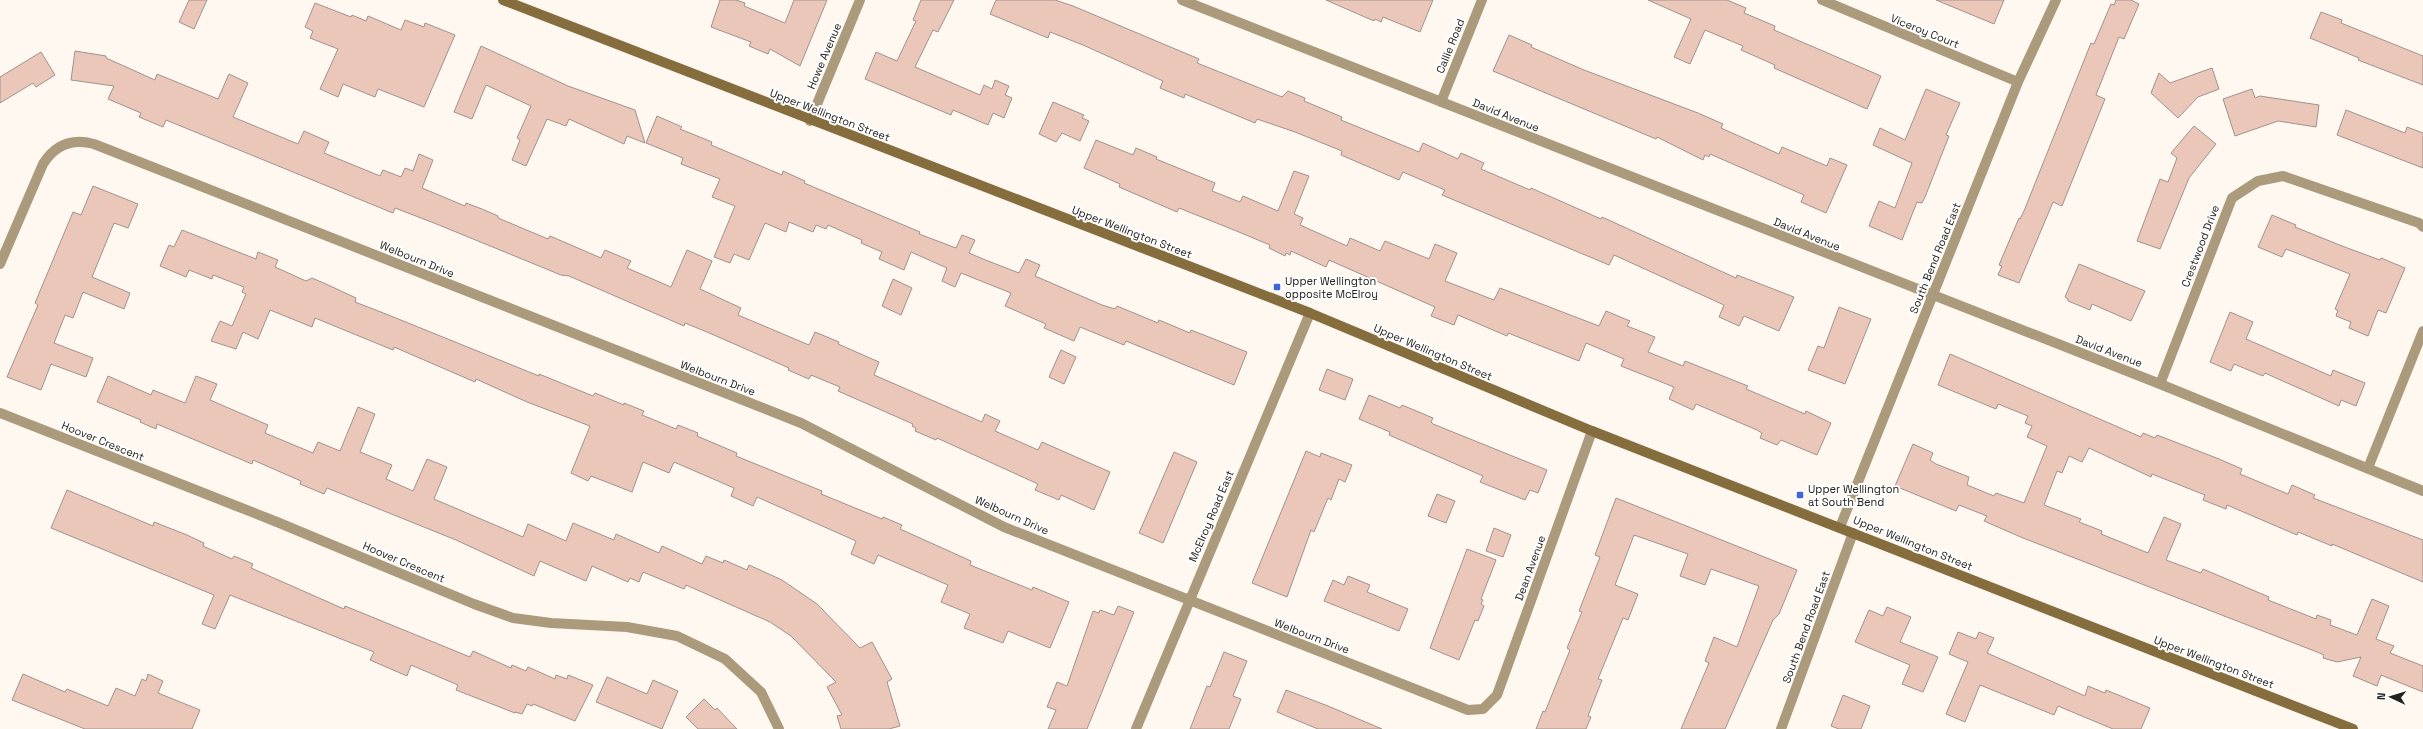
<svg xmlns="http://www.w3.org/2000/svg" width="2423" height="729" font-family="'Space Grotesk',sans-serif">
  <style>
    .building { fill: #ebc7b9; stroke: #a1928c }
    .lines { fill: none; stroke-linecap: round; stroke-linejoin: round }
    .minor { stroke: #ab9b7c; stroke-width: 10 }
    .secondary { stroke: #866d3e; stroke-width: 10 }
    .poi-dot { fill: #4065d7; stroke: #fff; stroke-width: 1.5 }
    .labels { text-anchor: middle; stroke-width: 4; stroke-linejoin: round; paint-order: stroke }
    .street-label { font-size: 11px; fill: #25211c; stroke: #fff }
    .poi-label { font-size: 11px; fill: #25211c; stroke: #fff; text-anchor: start }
  </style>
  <rect width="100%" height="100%" fill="#fef8f0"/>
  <path class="building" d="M 189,0 L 207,0 L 194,29 L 179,22 Z
    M 720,0 L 736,0 L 745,3 L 744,6 L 785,23 L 794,0 L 827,0 L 800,66 L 770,49 L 768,54 L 749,46 L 751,42 L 711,27 Z
    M 921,0 L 954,0 L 938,32 L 933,30 L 915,67 L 980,95 L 984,85 L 992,89 L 995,80 L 1009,86 L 1005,95 L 1012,98 L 1004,118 L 993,113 L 988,125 L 953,110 L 951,115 L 865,79 L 876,52 L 897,61 L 916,21 L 913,20 Z
    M 996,0 L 1055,0 L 1073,6 L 1199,59 L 1197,63 L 1282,97 L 1288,91 L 1305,98 L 1304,101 L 1342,117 L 1341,120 L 1419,152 L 1423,143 L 1458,159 L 1461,153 L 1484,163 L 1481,169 L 1530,190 L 1531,188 L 1601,219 L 1602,217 L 1736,278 L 1737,275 L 1794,297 L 1779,331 L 1744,316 L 1739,326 L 1719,317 L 1724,305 L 1614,255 L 1609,265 L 1442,195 L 1445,190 L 1403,172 L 1399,180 L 1341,155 L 1342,151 L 1295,132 L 1257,119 L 1255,123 L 1185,94 L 1184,98 L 1160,88 L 1163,81 L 1083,45 L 1050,32 L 1048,38 L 990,14 Z
    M 1326,0 L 1433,0 L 1420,32 L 1383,17 L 1381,22 L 1375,19 L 1374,21 Z
    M 1648,0 L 1727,0 L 1746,8 L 1744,13 L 1775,26 L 1774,30 L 1881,76 L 1867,109 L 1774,68 L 1775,65 L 1741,50 L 1743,46 L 1705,30 L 1690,64 L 1674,57 L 1691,19 Z
    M 1936,0 L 2004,0 L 1994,24 Z
    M 2116,0 L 2131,0 L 2139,4 L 2124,39 L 2119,37 L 2096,95 L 2105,99 L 2062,206 L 2053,202 L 2019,283 L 1998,275 L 2002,266 L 1999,265 L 2019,218 L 2020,219 L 2024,211 L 2091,43 L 2094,44 L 2111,4 L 2114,5 Z
    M 315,3 L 351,17 L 352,15 L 366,21 L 368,16 L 401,30 L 405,20 L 424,27 L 425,23 L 455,35 L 424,107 L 378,89 L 375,97 L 343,84 L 338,97 L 320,89 L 338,49 L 310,38 L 313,31 L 305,27 Z
    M 2321,12 L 2342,20 L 2341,23 L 2423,56 L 2423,85 L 2358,60 L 2359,58 L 2310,38 Z
    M 1509,35 L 1532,45 L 1531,47 L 1584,70 L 1698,113 L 1723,124 L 1721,128 L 1779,154 L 1782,147 L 1827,166 L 1830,158 L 1847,165 L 1826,213 L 1801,202 L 1804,195 L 1710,154 L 1709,157 L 1705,155 L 1703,160 L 1657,137 L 1656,139 L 1493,71 Z
    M 481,46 L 568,86 L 635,110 L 645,143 L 627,136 L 624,144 L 569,119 L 566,126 L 547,119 L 526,166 L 512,160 L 520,140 L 517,138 L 531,106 L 486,85 L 472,119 L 454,112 Z
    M 75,51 L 106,56 L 106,58 L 155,80 L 157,74 L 218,99 L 229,74 L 248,83 L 233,117 L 298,144 L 304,131 L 329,142 L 324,153 L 380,176 L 383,170 L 401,177 L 405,168 L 413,171 L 419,154 L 433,160 L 422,188 L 465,206 L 466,203 L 482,209 L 498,216 L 498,218 L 548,239 L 550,236 L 601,258 L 605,250 L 631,261 L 627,268 L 671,287 L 687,250 L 712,261 L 700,289 L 741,308 L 738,315 L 809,345 L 815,332 L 839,342 L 838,344 L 879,362 L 874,375 L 982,422 L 985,414 L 1000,421 L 995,431 L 1038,450 L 1042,442 L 1110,472 L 1094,510 L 1061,495 L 1059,500 L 1035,490 L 1038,484 L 937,438 L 936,440 L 915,431 L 916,428 L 912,426 L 913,424 L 838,391 L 840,387 L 811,375 L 809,379 L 788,370 L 789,368 L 707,332 L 685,323 L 684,326 L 569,276 L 561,275 L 434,223 L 395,208 L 393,213 L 166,120 L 163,127 L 139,117 L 141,113 L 108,99 L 114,86 L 71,80 Z
    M 41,52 L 55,75 L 36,87 L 33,83 L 0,103 L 0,77 Z
    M 2212,68 L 2219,89 L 2198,97 L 2178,118 L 2151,93 L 2159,73 L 2170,83 Z
    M 1926,89 L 1960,103 L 1946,135 L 1949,136 L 1925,197 L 1922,203 L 1917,202 L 1902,240 L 1869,226 L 1879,201 L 1895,208 L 1912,163 L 1873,145 L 1880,128 L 1905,140 Z
    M 2252,89 L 2255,98 L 2260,96 L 2319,105 L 2316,127 L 2278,121 L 2235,136 L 2223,99 Z
    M 1053,102 L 1084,115 L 1082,118 L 1089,121 L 1080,141 L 1062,133 L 1056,142 L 1039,134 Z
    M 2346,110 L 2405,133 L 2407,127 L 2423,133 L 2423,168 L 2337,135 Z
    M 657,116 L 682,127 L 680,129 L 712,142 L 711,145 L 782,175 L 783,171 L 805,181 L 804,183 L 920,232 L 919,234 L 956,248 L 962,235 L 975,240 L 969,253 L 983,259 L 1019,273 L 1026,259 L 1040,265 L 1035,276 L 1102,305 L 1115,309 L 1117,306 L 1158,323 L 1159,320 L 1190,333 L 1191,330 L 1247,352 L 1234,385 L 1126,341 L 1124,345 L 1080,327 L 1074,341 L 1044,328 L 1046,324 L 1005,306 L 1011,293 L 961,273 L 955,287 L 942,281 L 947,268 L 911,252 L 904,270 L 879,259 L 882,252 L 861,243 L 862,240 L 828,225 L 826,229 L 816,225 L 813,232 L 789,222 L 786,232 L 765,223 L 749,260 L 734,254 L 730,263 L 714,257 L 735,206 L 712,197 L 720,179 L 681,164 L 683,158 L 646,143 Z
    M 2194,126 L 2216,144 L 2189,178 L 2160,249 L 2137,241 L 2160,179 L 2168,182 L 2177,158 L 2171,153 Z
    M 1096,140 L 1133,155 L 1136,148 L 1157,157 L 1156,159 L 1215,183 L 1212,191 L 1240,202 L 1243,196 L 1278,211 L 1294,171 L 1309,176 L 1294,214 L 1303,218 L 1300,225 L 1347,246 L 1350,238 L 1380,251 L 1385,241 L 1429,259 L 1435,244 L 1457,253 L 1445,281 L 1494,300 L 1500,288 L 1599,326 L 1606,311 L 1630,321 L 1627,326 L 1655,337 L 1648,352 L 1683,366 L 1685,361 L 1748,386 L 1746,389 L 1805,414 L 1806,411 L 1831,423 L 1817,455 L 1781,440 L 1777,445 L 1760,438 L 1762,433 L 1757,430 L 1696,404 L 1693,410 L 1669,399 L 1674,387 L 1621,366 L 1624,359 L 1586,343 L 1579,361 L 1508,333 L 1507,336 L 1458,315 L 1454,325 L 1431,316 L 1435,307 L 1329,260 L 1326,267 L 1291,251 L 1290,255 L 1286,253 L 1285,256 L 1269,248 L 1270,245 L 1234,230 L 1179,208 L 1177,212 L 1119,187 L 1120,184 L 1084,168 Z
    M 93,186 L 138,204 L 128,228 L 114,223 L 92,277 L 130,293 L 124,309 L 83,292 L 73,318 L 65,315 L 54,343 L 93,358 L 86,377 L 51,364 L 41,390 L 7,377 L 38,305 L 35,303 L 73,212 L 81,215 Z
    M 2272,215 L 2296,225 L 2295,227 L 2342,246 L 2380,260 L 2381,258 L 2405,268 L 2386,313 L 2378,310 L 2368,336 L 2349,328 L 2351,322 L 2336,316 L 2338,310 L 2335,309 L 2350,274 L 2286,249 L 2282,257 L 2258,247 Z
    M 182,230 L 256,259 L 258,252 L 278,260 L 275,267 L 306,281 L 312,278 L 326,284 L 356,298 L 355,302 L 386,314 L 539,376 L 539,374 L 593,396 L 595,393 L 624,405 L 624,403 L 644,411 L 642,415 L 676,429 L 678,425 L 698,433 L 697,436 L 737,453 L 736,456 L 822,491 L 821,494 L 882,519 L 883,517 L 902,525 L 900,529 L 971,561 L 970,565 L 1032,590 L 1033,587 L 1069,602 L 1050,648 L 1008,631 L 1003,643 L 964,628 L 970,614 L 941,602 L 948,585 L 878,555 L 874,564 L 851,554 L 856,541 L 757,497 L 753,506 L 731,496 L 734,488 L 674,462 L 669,473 L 643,462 L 632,492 L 591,476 L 588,481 L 571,473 L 590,426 L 527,402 L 476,379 L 475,382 L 394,347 L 393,350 L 315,318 L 312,327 L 270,310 L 258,339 L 243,332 L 236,349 L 211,341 L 220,321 L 232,326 L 246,294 L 242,292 L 244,287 L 213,275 L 212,279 L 189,270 L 186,277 L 160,266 L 169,245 L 174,247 Z
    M 2079,264 L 2145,291 L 2131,321 L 2092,304 L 2090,310 L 2068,301 L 2068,299 L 2065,297 Z
    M 893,279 L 912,288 L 901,315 L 882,306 Z
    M 1839,307 L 1871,319 L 1845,384 L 1808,370 L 1818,346 L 1824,348 Z
    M 2230,312 L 2253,322 L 2246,339 L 2331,376 L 2333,370 L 2365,383 L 2356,406 L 2341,400 L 2339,406 L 2276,378 L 2265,373 L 2263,376 L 2234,364 L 2231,371 L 2210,362 Z
    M 1061,350 L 1076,357 L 1064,384 L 1049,377 Z
    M 1950,354 L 2141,437 L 2143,433 L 2155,438 L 2157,435 L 2219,459 L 2242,469 L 2240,474 L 2288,494 L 2292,485 L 2315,495 L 2313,498 L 2423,540 L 2423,582 L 2332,544 L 2332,546 L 2298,532 L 2297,535 L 2227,505 L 2226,509 L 2203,500 L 2205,495 L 2152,474 L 2151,477 L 2089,448 L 2082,462 L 2069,456 L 2062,473 L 2057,471 L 2044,505 L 2081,519 L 2079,522 L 2102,531 L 2101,534 L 2148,553 L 2164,517 L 2181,524 L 2166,560 L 2201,573 L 2203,569 L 2269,597 L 2268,600 L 2316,619 L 2317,615 L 2331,620 L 2330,625 L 2357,635 L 2372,599 L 2389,606 L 2376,639 L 2394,646 L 2390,653 L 2423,666 L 2423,692 L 2381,675 L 2377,686 L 2353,676 L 2361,657 L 2337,662 L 2323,658 L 2324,655 L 2317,652 L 2023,538 L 1984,521 L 1987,516 L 1959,505 L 1956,511 L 1895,486 L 1913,444 L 1933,453 L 1930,460 L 1936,464 L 1969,477 L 1967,485 L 1994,496 L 1996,493 L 2024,503 L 2047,446 L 2027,437 L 2032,426 L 2025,423 L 2028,416 L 1998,404 L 1996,409 L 1938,385 Z
    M 1327,369 L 1353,379 L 1345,400 L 1319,390 Z
    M 108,376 L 151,395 L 153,390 L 185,403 L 196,376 L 217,384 L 210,400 L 268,425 L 265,433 L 313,453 L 318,442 L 340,451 L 358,407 L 375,414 L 360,452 L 392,465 L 386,479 L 413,491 L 427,459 L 447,467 L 434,499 L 523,537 L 528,524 L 566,541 L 573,523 L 614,540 L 616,534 L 659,553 L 662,546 L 702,564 L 706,556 L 723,563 L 724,560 L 747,570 L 749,565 L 782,580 L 817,604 L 860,648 L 872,642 L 892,679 L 887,682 L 900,726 L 889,729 L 841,729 L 837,716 L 842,715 L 827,687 L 836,682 L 791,636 L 770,622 L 686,585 L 684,589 L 643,572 L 639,582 L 630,578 L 628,582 L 592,566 L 586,581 L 540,561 L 534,576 L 456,540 L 327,488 L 324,494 L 300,484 L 301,481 L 253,460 L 252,464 L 157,424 L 156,429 L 140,422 L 141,420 L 97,402 Z
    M 1369,395 L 1400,408 L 1402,405 L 1433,418 L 1431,422 L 1433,424 L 1547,470 L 1538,493 L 1530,490 L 1525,500 L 1480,482 L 1483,476 L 1389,435 L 1390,432 L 1359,419 Z
    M 1306,451 L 1320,457 L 1321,453 L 1352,465 L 1345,482 L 1339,479 L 1331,500 L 1328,498 L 1314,532 L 1311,530 L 1287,597 L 1252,583 Z
    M 1174,452 L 1197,462 L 1163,543 L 1139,533 Z
    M 67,490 L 153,526 L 154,522 L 187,535 L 204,543 L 203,546 L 232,559 L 234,556 L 253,564 L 251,568 L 344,609 L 345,606 L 470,657 L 473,651 L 511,668 L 512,665 L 526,671 L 528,667 L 555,679 L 556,675 L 567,679 L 568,675 L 593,685 L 575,721 L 533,704 L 532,706 L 527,704 L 522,714 L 515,712 L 515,713 L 456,690 L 458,685 L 411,665 L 407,676 L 370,660 L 374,652 L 230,595 L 215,629 L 202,624 L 214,595 L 51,528 Z
    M 1437,494 L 1455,501 L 1446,523 L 1428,516 Z
    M 1616,498 L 1797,570 L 1779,614 L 1773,620 L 1725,729 L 1681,729 L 1709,663 L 1705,661 L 1714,637 L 1737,647 L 1759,586 L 1711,569 L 1705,585 L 1680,576 L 1688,554 L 1634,535 L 1615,585 L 1638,594 L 1628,620 L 1623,618 L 1598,679 L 1602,680 L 1588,716 L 1591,717 L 1586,729 L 1536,729 L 1543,711 L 1545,712 L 1570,650 L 1567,648 L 1582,612 L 1579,611 L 1600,557 L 1595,555 Z
    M 1494,528 L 1511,535 L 1503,557 L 1486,551 Z
    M 1467,549 L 1496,560 L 1481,599 L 1483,600 L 1481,604 L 1484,606 L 1478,621 L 1475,620 L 1459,660 L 1430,648 Z
    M 1348,576 L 1370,585 L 1367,592 L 1408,609 L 1399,631 L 1324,601 L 1333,580 L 1344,585 Z
    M 1118,606 L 1134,612 L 1087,729 L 1048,729 L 1056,710 L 1047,707 L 1057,682 L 1067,686 L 1093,611 L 1099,613 L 1100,610 L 1114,615 Z
    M 1887,607 L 1911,617 L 1900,642 L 1938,657 L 1923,692 L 1902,684 L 1910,665 L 1855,642 L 1869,610 L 1883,616 Z
    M 1958,632 L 1976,639 L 1979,632 L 1994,638 L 1987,653 L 2085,696 L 2088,686 L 2105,693 L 2106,690 L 2150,708 L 2141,729 L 2113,729 L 2058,706 L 2054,715 L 1980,685 L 1965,722 L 1946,714 L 1968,662 L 1949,654 Z
    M 1224,652 L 1247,661 L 1233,696 L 1241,699 L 1229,729 L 1190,729 L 1207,686 L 1210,687 Z
    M 23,674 L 65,692 L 67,689 L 108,706 L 116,688 L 135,696 L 142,679 L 146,681 L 148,674 L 163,681 L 158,693 L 200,710 L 192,729 L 85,729 L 12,700 Z
    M 607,677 L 647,694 L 653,680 L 678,691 L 662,729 L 596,702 Z
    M 1286,690 L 1328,706 L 1382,729 L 1318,729 L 1277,712 Z
    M 1843,695 L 1870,706 L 1861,729 L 1839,729 L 1831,726 Z
    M 704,699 L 715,710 L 717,708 L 737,729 L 698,729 L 686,717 Z"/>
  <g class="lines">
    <path class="minor" d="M 1182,0 L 2160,384 L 2423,491
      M 1822,0 L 2018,82
      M 1441,102 L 1482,0
      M 810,121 L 860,0
      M 0,264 L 43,164 C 55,145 72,138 94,144 L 801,423 L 1004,527 L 1468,710 L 1483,709 L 1497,695 L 1592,431
      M 2160,384 L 2232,198 L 2258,181 L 2283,176 L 2419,223 L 2423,227
      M 0,413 L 277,522 L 474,604 L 513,618 L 551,623 L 627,627 L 677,636 L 725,659 L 761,692 L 779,729
      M 2368,468 L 2423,331
      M 1840,527 L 2018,82 L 2056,0
      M 1136,729 L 1310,313
      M 1781,729 L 1853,533"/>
    <path class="secondary" d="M 503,0 L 1310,313 L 1592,431 L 2353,729"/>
  </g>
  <g class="poi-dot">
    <rect x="1273" y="283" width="8" height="8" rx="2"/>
    <rect x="1796" y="491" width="8" height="8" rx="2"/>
  </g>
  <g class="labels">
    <g class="street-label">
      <text transform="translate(1925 31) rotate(22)" y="4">Viceroy Court</text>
      <text transform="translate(1450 46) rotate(-68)" y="4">Callie Road</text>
      <text transform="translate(824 56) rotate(-67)" y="4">Howe Avenue</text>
      <text transform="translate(830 115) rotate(21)" y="4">Upper Wellington Street</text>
      <text transform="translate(1506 115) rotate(22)" y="4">David Avenue</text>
      <text transform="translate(1132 232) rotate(21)" y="4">Upper Wellington Street</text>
      <text transform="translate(1807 234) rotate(22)" y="4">David Avenue</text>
      <text transform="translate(2200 246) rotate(-69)" y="4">Crestwood Drive</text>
      <text transform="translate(1935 258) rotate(-68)" y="4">South Bend Road East</text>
      <text transform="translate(417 259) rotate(22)" y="4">Welbourn Drive</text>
      <text transform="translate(2109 351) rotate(21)" y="4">David Avenue</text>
      <text transform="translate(1433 352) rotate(23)" y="4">Upper Wellington Street</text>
      <text transform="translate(718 378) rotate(21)" y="4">Welbourn Drive</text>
      <text transform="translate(103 441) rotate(22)" y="4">Hoover Crescent</text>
      <text transform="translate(1012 515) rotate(24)" y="4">Welbourn Drive</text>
      <text transform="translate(1211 516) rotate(-67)" y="4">McElroy Road East</text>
      <text transform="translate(1913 543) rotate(22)" y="4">Upper Wellington Street</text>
      <text transform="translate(404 562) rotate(23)" y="4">Hoover Crescent</text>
      <text transform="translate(1530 568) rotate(-70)" y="4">Dean Avenue</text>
      <text transform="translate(1806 627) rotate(-70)" y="4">South Bend Road East</text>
      <text transform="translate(1312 636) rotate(21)" y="4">Welbourn Drive</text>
      <text transform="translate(2214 662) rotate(21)" y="4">Upper Wellington Street</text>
    </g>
    <g class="poi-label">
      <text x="1285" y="285">Upper Wellington<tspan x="1285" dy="13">opposite McElroy</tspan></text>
      <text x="1808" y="493">Upper Wellington<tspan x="1808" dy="13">at South Bend</tspan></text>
    </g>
  </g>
  <g transform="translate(2391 697) rotate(274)" stroke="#ffffff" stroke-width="3" paint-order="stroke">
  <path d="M0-3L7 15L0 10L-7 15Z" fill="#25211c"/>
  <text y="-6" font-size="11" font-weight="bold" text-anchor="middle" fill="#25211c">N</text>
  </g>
</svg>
